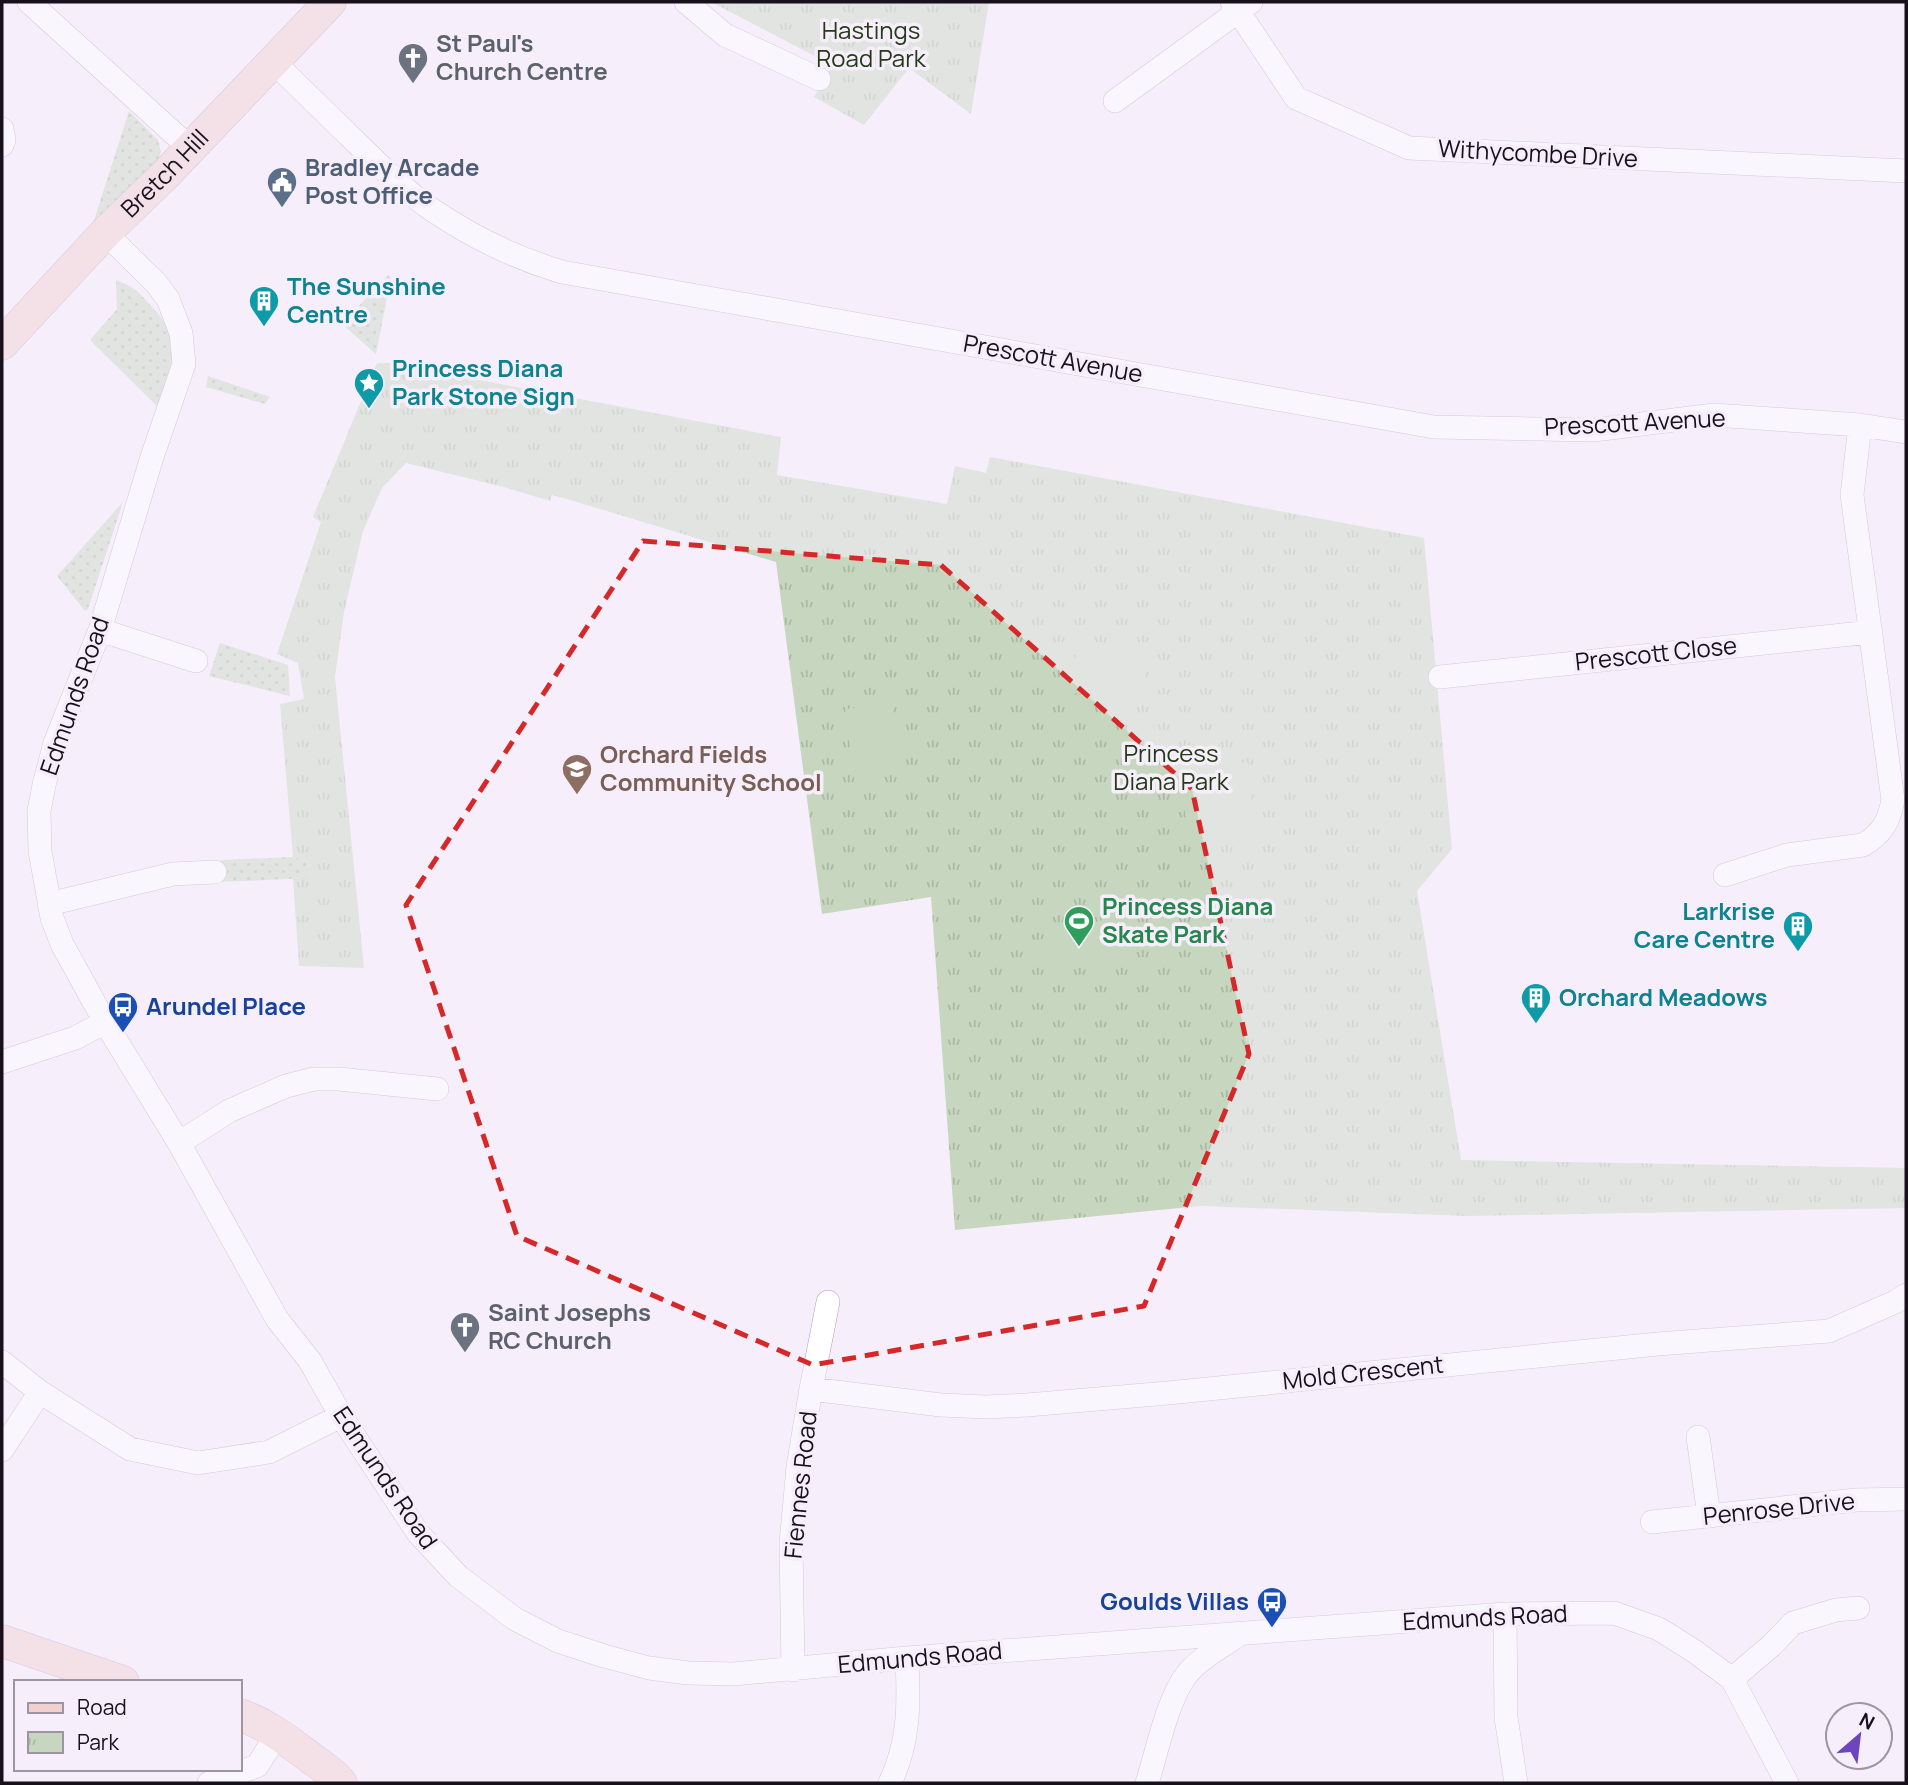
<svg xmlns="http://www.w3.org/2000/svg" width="1908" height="1785" font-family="Manrope,sans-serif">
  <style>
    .grass { fill: url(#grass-dots) }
    .park { fill: url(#park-tufts) }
    .pitch { fill: #c7d7bf }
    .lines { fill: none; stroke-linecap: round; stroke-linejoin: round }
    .street-casing { stroke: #ae9bb8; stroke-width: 24 }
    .secondary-casing { stroke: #ae9bb8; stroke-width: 33 }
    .street { stroke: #fff; stroke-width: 23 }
    .secondary { stroke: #f1d1d0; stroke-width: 32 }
    .marked { fill: none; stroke: #d62828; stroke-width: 5; stroke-dasharray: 14 9; stroke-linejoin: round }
    .labels { text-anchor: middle; stroke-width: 7; stroke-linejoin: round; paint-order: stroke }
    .park-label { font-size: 24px; fill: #233b14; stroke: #f6eefb }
    .worship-label { font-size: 24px; font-weight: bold; fill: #5b616d; stroke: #f6eefb; text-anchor: start }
    .street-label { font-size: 24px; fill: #18111c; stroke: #f6eefb }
    .service-label { font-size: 24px; font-weight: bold; fill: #4e5e75; stroke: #f6eefb; text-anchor: start }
    .culture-label { font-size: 24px; font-weight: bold; fill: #0d838f; stroke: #f6eefb; text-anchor: start }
    .education-label { font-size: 24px; font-weight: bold; fill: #785e54; stroke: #f6eefb; text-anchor: start }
    .leisure-label { font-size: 24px; font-weight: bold; fill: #27864d; stroke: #f6eefb; text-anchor: start }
    .transit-label { font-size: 24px; font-weight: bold; fill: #164399; stroke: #f6eefb; text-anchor: start }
  </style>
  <defs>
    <pattern id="grass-dots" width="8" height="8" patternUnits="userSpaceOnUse" patternTransform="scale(1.75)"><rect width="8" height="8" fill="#c7d7bf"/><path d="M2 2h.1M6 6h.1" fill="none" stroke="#aab8a4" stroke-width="1.8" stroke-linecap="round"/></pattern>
    <pattern id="park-tufts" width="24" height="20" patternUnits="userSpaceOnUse" patternTransform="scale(1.75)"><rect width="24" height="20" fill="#c7d7bf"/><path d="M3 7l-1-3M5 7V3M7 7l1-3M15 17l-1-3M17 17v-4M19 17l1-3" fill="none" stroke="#aab8a4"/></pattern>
  </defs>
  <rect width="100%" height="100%" fill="#f6eefb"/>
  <path class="grass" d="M 129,111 L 158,140 L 161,152 L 155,166 L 89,236 Z
    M 388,275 L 391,278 L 376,354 L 342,324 Z
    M 116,280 C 134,287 139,292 151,306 C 156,311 161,317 165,323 C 179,346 169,386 160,409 L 90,340 L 117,309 Z
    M 208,376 L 270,397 L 265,404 L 206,387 Z
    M 123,502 L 88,609 L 85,611 L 57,576 Z
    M 220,643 L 288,665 L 290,696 L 209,676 Z
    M 293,857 L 306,860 L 311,878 L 220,882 L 215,872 L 221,860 Z"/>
  <path class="park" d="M 711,2 L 989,2 L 971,114 L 909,68 L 864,125 L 814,97 L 832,65 Z
    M 377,363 L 389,363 L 781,437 L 777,475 L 947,504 L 955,466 L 986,473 L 990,457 L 1424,538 L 1452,849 L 1417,891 L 1461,1160 L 1906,1168 L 1906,1208 L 1467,1216 L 1200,1206 L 955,1230 L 931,897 L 822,914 L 776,562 L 567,499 L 552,495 L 550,501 L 504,487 L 406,463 L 382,488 L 363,531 L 344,612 L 335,677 L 364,968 L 299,966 L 293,878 L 311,877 L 306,860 L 293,857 L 280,704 L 304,699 L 298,663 L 277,654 L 321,522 L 313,517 Z"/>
  <path class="pitch" d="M 1078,639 L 1147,653 L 1142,705 L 1070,692 Z
    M 892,703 L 901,773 L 854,779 L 845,709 Z
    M 1248,762 L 1255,835 L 1189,843 L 1179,768 Z
    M 1121,914 L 1126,926 L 1118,954 L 1046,976 L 1036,941 Z"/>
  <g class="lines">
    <g class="street-casing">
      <path id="street" d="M 29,2 L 190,148
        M 686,2 L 725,35 L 819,79
        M 1232,2 L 1296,98 L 1409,148 L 1906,171
        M 274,62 C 303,91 333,120 363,149 C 384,169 406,192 431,209 C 472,237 515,258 562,272 L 1434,427 L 1594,430 L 1714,415 L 1860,425 L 1906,432
        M 1115,101 L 1251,2
        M 2,129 L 4,140 L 2,145
        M 105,233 L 156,283 L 168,299 L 181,333 L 184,364 L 152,457 L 100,630 L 55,743 L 44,785 L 39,811 L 40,851 L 52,918 L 62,944 L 105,1022 L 179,1143 L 277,1319 L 310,1361 L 341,1416 L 418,1533 L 458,1576 L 515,1619 L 558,1641 L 604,1656 L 649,1668 L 688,1673 L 733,1674 L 907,1658 L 1505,1614 L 1614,1613 L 1659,1629 L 1694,1651 L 1732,1679 L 1787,1783
        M 100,630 L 196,661
        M 1440,677 L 1871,632
        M 1725,875 L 1787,855 L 1863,845 C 1883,833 1889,821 1893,800 L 1852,495 L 1860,425
        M 49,904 L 173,874 L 215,872
        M 2,1062 L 75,1038 L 105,1022
        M 179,1143 L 229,1111 L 286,1086 L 314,1079 L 339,1079 L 437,1089
        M 2,1362 L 40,1392 L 130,1449 L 198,1463 L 269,1452 L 341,1416
        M 811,1389 L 941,1405 L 985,1407 L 1027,1405 L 1168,1393 L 1658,1344 L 1829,1331 L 1895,1302 L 1906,1295
        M 1698,1437 L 1709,1516
        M 2,1450 L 40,1392
        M 1652,1522 L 1856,1500 L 1906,1499
        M 1505,1614 L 1506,1717 L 1516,1783
        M 793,1670 L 791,1543 L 798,1467 L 811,1389 L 828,1302
        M 1732,1679 L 1772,1645 L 1793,1623 L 1836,1610 L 1858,1608
        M 209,1783 L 257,1766 L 278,1733
        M 890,1783 C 910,1741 909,1703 907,1658
        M 1147,1783 C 1157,1752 1167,1700 1187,1674 C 1201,1657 1223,1646 1240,1634"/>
    </g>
    <g class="secondary-casing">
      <g id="secondary">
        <path id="s1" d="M 2,344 L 105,233 L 164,176 L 330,2"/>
        <path d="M 2,1641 L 123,1682"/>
        <path d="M 240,1715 C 267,1724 288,1741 311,1758 C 322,1766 333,1773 341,1783"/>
      </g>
    </g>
    <use href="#street" class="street"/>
    <use href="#secondary" class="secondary"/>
  </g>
  <path d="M0 0H1908V1785H0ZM 643,541 L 941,565 L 1192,789 L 1249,1054 L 1144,1306 L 813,1365 L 517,1236 L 406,905 Z" fill="#f6eefb" fill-opacity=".55" fill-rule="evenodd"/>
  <path class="marked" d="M 643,541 L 941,565 L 1192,789 L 1249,1054 L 1144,1306 L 813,1365 L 517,1236 L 406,905 Z"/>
  <defs>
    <g id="church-pin" transform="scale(1.575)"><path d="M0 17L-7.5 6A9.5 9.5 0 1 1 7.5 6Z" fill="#6b7280" stroke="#f6eefb"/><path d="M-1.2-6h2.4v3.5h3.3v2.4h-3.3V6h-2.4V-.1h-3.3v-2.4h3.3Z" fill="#fff"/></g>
    <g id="civic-pin" transform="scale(1.575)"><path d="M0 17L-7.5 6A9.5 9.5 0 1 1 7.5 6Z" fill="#5c6f8a" stroke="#f6eefb"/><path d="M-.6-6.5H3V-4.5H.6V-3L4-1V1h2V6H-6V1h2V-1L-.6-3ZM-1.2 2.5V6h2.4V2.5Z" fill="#fff"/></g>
    <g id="building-pin" transform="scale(1.575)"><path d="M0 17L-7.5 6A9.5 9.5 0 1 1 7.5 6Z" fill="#0f9aa8" stroke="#f6eefb"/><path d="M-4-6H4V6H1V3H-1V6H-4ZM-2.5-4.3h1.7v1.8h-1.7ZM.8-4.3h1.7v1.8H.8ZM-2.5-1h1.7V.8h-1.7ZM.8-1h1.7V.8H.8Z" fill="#fff"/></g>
    <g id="sight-pin" transform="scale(1.575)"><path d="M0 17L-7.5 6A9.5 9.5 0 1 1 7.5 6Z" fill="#0f9aa8" stroke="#f6eefb"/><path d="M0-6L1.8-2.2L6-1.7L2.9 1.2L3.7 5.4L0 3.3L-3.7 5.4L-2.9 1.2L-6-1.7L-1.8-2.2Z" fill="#fff"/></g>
    <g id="school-pin" transform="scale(1.575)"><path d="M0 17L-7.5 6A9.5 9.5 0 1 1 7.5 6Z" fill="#8d6e63" stroke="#f6eefb"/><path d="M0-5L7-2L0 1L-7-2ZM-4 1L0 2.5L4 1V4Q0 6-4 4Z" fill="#fff"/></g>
    <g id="stadium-pin" transform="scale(1.575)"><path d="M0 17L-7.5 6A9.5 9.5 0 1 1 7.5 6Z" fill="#2e9e5b" stroke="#f6eefb"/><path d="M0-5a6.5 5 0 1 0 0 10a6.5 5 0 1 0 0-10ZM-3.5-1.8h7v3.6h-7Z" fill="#fff"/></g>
    <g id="bus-pin" transform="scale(1.575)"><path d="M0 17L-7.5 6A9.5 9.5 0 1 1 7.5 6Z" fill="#1a4fb4" stroke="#f6eefb"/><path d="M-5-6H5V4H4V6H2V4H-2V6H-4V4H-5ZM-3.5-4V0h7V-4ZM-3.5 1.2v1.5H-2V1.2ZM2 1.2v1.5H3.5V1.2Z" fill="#fff"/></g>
  </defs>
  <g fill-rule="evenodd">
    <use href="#church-pin" x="413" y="58"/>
    <use href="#civic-pin" x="282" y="182"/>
    <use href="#building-pin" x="264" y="301"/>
    <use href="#sight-pin" x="369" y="383"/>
    <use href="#school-pin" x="577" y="769"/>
    <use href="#stadium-pin" x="1079" y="921"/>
    <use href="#building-pin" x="1798" y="926"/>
    <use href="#building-pin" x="1536" y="998"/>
    <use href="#bus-pin" x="123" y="1007"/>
    <use href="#church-pin" x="465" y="1327"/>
    <use href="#bus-pin" x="1272" y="1602"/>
  </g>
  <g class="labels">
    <g class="park-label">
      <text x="871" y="39">Hastings<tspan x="871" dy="28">Road Park</tspan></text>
      <text x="1171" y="762">Princess<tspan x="1171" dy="28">Diana Park</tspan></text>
    </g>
    <g class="worship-label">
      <text x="436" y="52">St Paul's<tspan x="436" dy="28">Church Centre</tspan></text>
      <text x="488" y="1321">Saint Josephs<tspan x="488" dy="28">RC Church</tspan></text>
    </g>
    <g class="street-label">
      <text transform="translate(1538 154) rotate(3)" y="8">Withycombe Drive</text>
      <text dy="8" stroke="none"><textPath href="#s1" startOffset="236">Bretch Hill</textPath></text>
      <text transform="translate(1053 359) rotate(10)" y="8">Prescott Avenue</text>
      <text transform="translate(1635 423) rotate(-3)" y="8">Prescott Avenue</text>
      <text transform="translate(1656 654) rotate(-6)" y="8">Prescott Close</text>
      <text transform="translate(75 696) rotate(-71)" y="8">Edmunds Road</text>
      <text transform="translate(1363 1373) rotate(-6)" y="8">Mold Crescent</text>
      <text transform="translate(385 1478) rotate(56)" y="8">Edmunds Road</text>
      <text transform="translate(801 1485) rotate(-84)" y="8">Fiennes Road</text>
      <text transform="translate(1779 1509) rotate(-6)" y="8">Penrose Drive</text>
      <text transform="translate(1485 1618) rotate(-3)" y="8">Edmunds Road</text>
      <text transform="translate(920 1658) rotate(-5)" y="8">Edmunds Road</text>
    </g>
    <g class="service-label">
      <text x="305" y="176">Bradley Arcade<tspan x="305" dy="28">Post Office</tspan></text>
    </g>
    <g class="culture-label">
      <text x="287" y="295">The Sunshine<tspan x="287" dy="28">Centre</tspan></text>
      <text x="392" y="377">Princess Diana<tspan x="392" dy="28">Park Stone Sign</tspan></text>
      <text x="1775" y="920" text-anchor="end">Larkrise<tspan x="1775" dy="28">Care Centre</tspan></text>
      <text x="1559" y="1006">Orchard Meadows</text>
    </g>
    <g class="education-label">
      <text x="600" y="763">Orchard Fields<tspan x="600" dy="28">Community School</tspan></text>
    </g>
    <g class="leisure-label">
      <text x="1102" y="915">Princess Diana<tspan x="1102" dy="28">Skate Park</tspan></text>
    </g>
    <g class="transit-label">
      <text x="146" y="1015">Arundel Place</text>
      <text x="1249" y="1610" text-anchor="end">Goulds Villas</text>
    </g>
  </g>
  <rect width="1908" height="1785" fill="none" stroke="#18111c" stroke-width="7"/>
  <rect x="14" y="1680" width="228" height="91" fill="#f6eefb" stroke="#9d96a2" stroke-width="2"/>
  <rect x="28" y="1703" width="35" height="10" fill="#f1d1d0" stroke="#9d96a2" stroke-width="2"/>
  <text x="77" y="1715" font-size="21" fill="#18111c">Road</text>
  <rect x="28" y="1732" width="35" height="21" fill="url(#park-tufts)" stroke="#9d96a2" stroke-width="2"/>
  <text x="77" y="1750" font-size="21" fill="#18111c">Park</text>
  <g transform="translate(1859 1736) rotate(28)"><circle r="33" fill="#f6eefb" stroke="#9d96a2" stroke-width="2"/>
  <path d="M0-5L12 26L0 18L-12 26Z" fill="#6d46bf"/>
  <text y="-10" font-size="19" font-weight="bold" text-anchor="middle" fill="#18111c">N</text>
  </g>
</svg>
